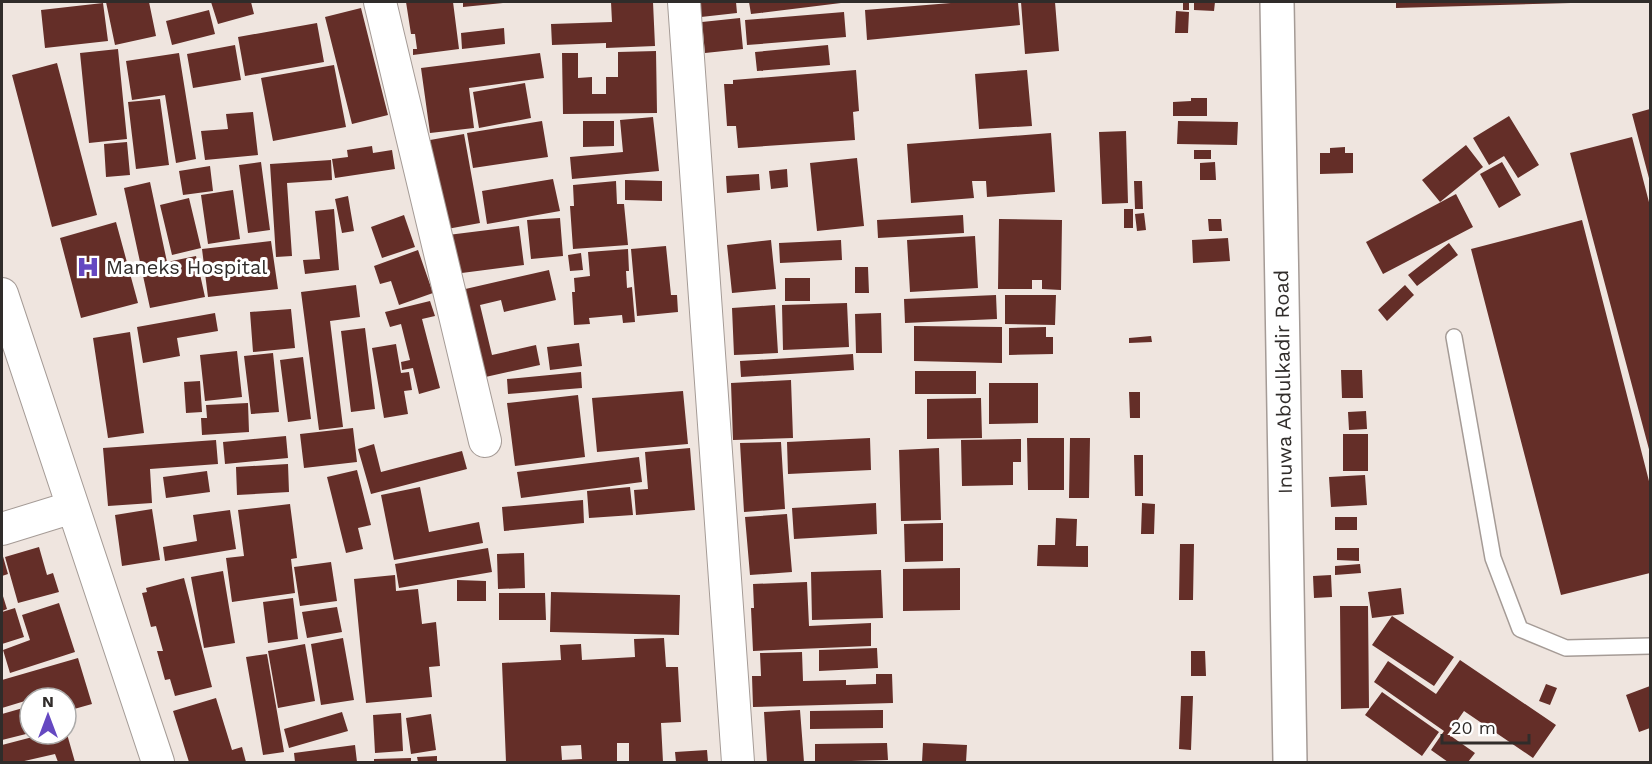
<svg xmlns="http://www.w3.org/2000/svg" width="1652" height="764" font-family="'Work Sans',sans-serif">
  <style>
    .building { fill: #642e28; fill-rule: evenodd }
    .lines { fill: none; stroke-linecap: round; stroke-linejoin: round }
    .lane-casing { stroke: #a59b96; stroke-width: 18 }
    .street-casing { stroke: #a59b96; stroke-width: 34 }
    .secondary-casing { stroke: #a59b96; stroke-width: 36 }
    .lane { stroke: #fff; stroke-width: 15 }
    .street { stroke: #fff; stroke-width: 32 }
    .secondary { stroke: #fff; stroke-width: 33 }
    .labels { text-anchor: middle; stroke-width: 6; stroke-linejoin: round; paint-order: stroke }
    .poi-label { font-size: 20px; fill: #302c2a; stroke: #fff; text-anchor: start }
    .street-label { font-size: 20px; fill: #302c2a; stroke: #fff }
  </style>
  <rect width="100%" height="100%" fill="#efe5df"/>
  <path class="building" d="M 106,2 L 149,2 L 156,36 L 115,45 Z
    M 211,2 L 251,2 L 254,14 L 218,24 Z
    M 406,2 L 453,2 L 459,49 L 413,55 L 413,49 L 417,49 L 415,34 L 411,34 Z
    M 463,2 L 503,2 L 503,3 L 463,7 Z
    M 611,2 L 653,2 L 655,46 L 606,48 L 606,43 L 552,45 L 551,24 L 612,22 Z
    M 700,2 L 736,2 L 737,13 L 701,17 Z
    M 749,2 L 841,2 L 841,3 L 751,14 Z
    M 963,2 L 1018,2 L 1020,25 L 867,40 L 865,10 Z
    M 1021,2 L 1055,2 L 1059,51 L 1025,54 Z
    M 1183,2 L 1189,2 L 1189,10 L 1183,10 Z
    M 1194,2 L 1215,2 L 1214,11 L 1194,10 Z
    M 1396,2 L 1571,2 L 1571,3 L 1396,8 Z
    M 103,3 L 108,41 L 45,48 L 41,10 Z
    M 361,8 L 388,115 L 352,124 L 325,17 Z
    M 209,10 L 215,34 L 172,45 L 166,21 Z
    M 1176,11 L 1189,12 L 1188,33 L 1175,33 Z
    M 844,12 L 846,37 L 747,45 L 745,20 Z
    M 740,18 L 743,49 L 705,53 L 702,22 Z
    M 317,23 L 324,62 L 245,76 L 238,37 Z
    M 504,28 L 505,44 L 462,49 L 461,33 Z
    M 235,45 L 241,80 L 193,88 L 187,54 Z
    M 828,45 L 830,65 L 757,71 L 755,52 Z
    M 118,49 L 127,139 L 89,143 L 80,53 Z
    M 656,51 L 657,113 L 563,114 L 562,53 L 578,53 L 578,78 L 592,77 L 592,94 L 606,94 L 606,77 L 618,77 L 618,52 Z
    M 179,53 L 196,159 L 176,163 L 165,95 L 132,100 L 126,61 Z
    M 540,53 L 544,78 L 469,88 L 474,128 L 430,133 L 421,68 Z
    M 57,63 L 97,215 L 52,227 L 12,75 Z
    M 334,65 L 346,127 L 273,141 L 261,78 Z
    M 856,70 L 859,111 L 853,112 L 855,140 L 738,148 L 736,126 L 727,126 L 724,84 L 733,84 L 733,80 Z
    M 1027,70 L 1032,126 L 979,129 L 975,74 Z
    M 525,83 L 531,118 L 479,128 L 473,92 Z
    M 1191,98 L 1207,98 L 1207,116 L 1173,116 L 1173,102 L 1191,101 Z
    M 160,99 L 169,165 L 136,169 L 128,102 Z
    M 1650,109 L 1650,182 L 1632,114 Z
    M 253,112 L 258,155 L 205,160 L 201,131 L 228,129 L 226,114 Z
    M 1509,116 L 1539,165 L 1518,178 L 1504,156 L 1489,165 L 1473,138 Z
    M 653,117 L 659,171 L 572,179 L 570,157 L 623,152 L 620,120 Z
    M 542,121 L 548,157 L 473,168 L 467,133 Z
    M 583,121 L 614,121 L 614,146 L 583,147 Z
    M 1178,121 L 1238,122 L 1237,145 L 1177,144 Z
    M 1126,131 L 1128,203 L 1102,204 L 1099,132 Z
    M 1051,133 L 1055,192 L 987,197 L 986,181 L 972,181 L 974,198 L 911,203 L 907,144 Z
    M 464,134 L 480,223 L 447,229 L 430,140 Z
    M 1632,137 L 1650,206 L 1650,453 L 1570,153 Z
    M 127,142 L 130,175 L 106,177 L 104,144 Z
    M 1466,145 L 1483,167 L 1440,202 L 1422,180 Z
    M 372,146 L 373,153 L 392,150 L 395,169 L 335,178 L 332,159 L 348,157 L 347,150 Z
    M 1345,147 L 1345,153 L 1353,153 L 1353,173 L 1320,174 L 1320,153 L 1330,153 L 1330,148 Z
    M 1194,150 L 1211,150 L 1211,159 L 1194,159 Z
    M 857,158 L 864,226 L 817,231 L 810,163 Z
    M 331,160 L 332,180 L 287,183 L 292,256 L 276,257 L 270,164 Z
    M 261,162 L 270,230 L 248,233 L 239,165 Z
    M 1215,162 L 1216,180 L 1200,180 L 1200,163 Z
    M 1502,162 L 1521,195 L 1499,208 L 1480,174 Z
    M 210,166 L 213,191 L 183,195 L 179,171 Z
    M 787,169 L 788,187 L 771,189 L 769,171 Z
    M 759,174 L 760,190 L 727,193 L 726,176 Z
    M 553,179 L 560,211 L 487,224 L 482,191 Z
    M 625,180 L 662,181 L 662,201 L 625,200 Z
    M 616,181 L 617,204 L 624,204 L 628,245 L 573,249 L 570,206 L 574,206 L 573,185 Z
    M 1134,181 L 1142,181 L 1143,209 L 1135,209 Z
    M 150,182 L 167,262 L 196,256 L 205,297 L 150,308 L 124,188 Z
    M 233,190 L 240,239 L 208,244 L 201,195 Z
    M 1456,194 L 1473,227 L 1383,274 L 1366,242 Z
    M 348,196 L 354,231 L 342,233 L 335,199 Z
    M 189,198 L 201,248 L 172,255 L 160,205 Z
    M 334,209 L 339,270 L 305,274 L 303,260 L 320,259 L 315,211 Z
    M 1124,209 L 1133,209 L 1133,228 L 1124,228 Z
    M 1144,213 L 1146,230 L 1137,231 L 1135,214 Z
    M 404,215 L 415,247 L 382,258 L 371,227 Z
    M 963,215 L 964,233 L 878,238 L 877,220 Z
    M 560,218 L 563,256 L 531,259 L 527,220 Z
    M 999,219 L 1062,220 L 1061,290 L 1042,289 L 1042,280 L 1032,280 L 1032,289 L 998,289 Z
    M 1208,219 L 1221,219 L 1222,231 L 1209,231 Z
    M 1582,220 L 1650,485 L 1650,573 L 1561,595 L 1471,249 Z
    M 116,222 L 138,303 L 81,318 L 60,238 Z
    M 519,226 L 524,265 L 454,274 L 448,235 Z
    M 975,236 L 978,288 L 910,292 L 907,240 Z
    M 1228,238 L 1230,261 L 1193,263 L 1192,240 Z
    M 771,240 L 776,289 L 732,293 L 727,245 Z
    M 841,240 L 842,260 L 780,263 L 779,243 Z
    M 271,241 L 278,289 L 208,297 L 202,249 Z
    M 1449,243 L 1458,255 L 1417,286 L 1408,275 Z
    M 666,246 L 671,295 L 677,295 L 678,312 L 637,316 L 631,249 Z
    M 628,249 L 629,271 L 626,271 L 627,288 L 632,287 L 635,322 L 623,323 L 622,315 L 589,318 L 590,324 L 574,325 L 572,292 L 575,292 L 574,278 L 590,276 L 588,252 Z
    M 418,250 L 433,293 L 399,305 L 391,281 L 380,284 L 374,266 Z
    M 581,253 L 583,270 L 570,271 L 568,255 Z
    M 855,267 L 868,267 L 869,293 L 855,293 Z
    M 549,270 L 556,300 L 504,312 L 501,300 L 480,305 L 492,355 L 536,345 L 540,365 L 481,378 L 461,290 Z
    M 785,278 L 810,278 L 810,301 L 785,301 Z
    M 356,285 L 360,317 L 330,321 L 343,427 L 319,430 L 301,292 Z
    M 1405,285 L 1414,295 L 1387,321 L 1378,310 Z
    M 996,295 L 997,319 L 905,323 L 904,299 Z
    M 1005,295 L 1056,295 L 1055,325 L 1005,324 Z
    M 430,301 L 435,316 L 422,319 L 440,388 L 419,394 L 413,368 L 402,370 L 401,362 L 410,360 L 401,324 L 390,327 L 385,312 Z
    M 847,303 L 849,347 L 783,350 L 782,305 Z
    M 775,305 L 778,353 L 734,355 L 732,308 Z
    M 291,309 L 295,348 L 253,352 L 250,312 Z
    M 215,313 L 218,331 L 177,338 L 180,356 L 143,363 L 137,327 Z
    M 881,313 L 882,353 L 856,353 L 855,314 Z
    M 914,326 L 1002,327 L 1002,363 L 914,361 Z
    M 1046,327 L 1046,337 L 1053,337 L 1053,354 L 1009,355 L 1009,328 Z
    M 365,328 L 375,409 L 351,412 L 341,331 Z
    M 130,332 L 144,433 L 108,438 L 93,338 Z
    M 1151,336 L 1152,342 L 1129,343 L 1129,338 Z
    M 579,343 L 582,366 L 550,370 L 547,347 Z
    M 396,344 L 401,373 L 409,372 L 412,390 L 404,391 L 408,414 L 384,418 L 372,348 Z
    M 237,351 L 242,397 L 205,401 L 200,355 Z
    M 273,353 L 279,412 L 251,414 L 244,356 Z
    M 853,354 L 854,370 L 741,377 L 740,361 Z
    M 303,357 L 311,419 L 288,422 L 280,360 Z
    M 1341,370 L 1362,370 L 1363,398 L 1342,398 Z
    M 915,371 L 976,371 L 976,394 L 915,394 Z
    M 581,372 L 582,388 L 508,394 L 507,379 Z
    M 791,380 L 793,438 L 733,440 L 731,383 Z
    M 200,381 L 202,412 L 186,413 L 184,382 Z
    M 989,383 L 1038,383 L 1038,423 L 989,424 Z
    M 683,391 L 688,444 L 597,452 L 592,398 Z
    M 1129,392 L 1140,392 L 1140,418 L 1130,418 Z
    M 578,395 L 585,457 L 515,466 L 507,403 Z
    M 981,398 L 982,438 L 927,439 L 927,399 Z
    M 248,403 L 249,432 L 202,435 L 201,418 L 207,418 L 206,405 Z
    M 1366,411 L 1367,429 L 1349,430 L 1348,412 Z
    M 353,428 L 357,462 L 304,468 L 300,434 Z
    M 1343,434 L 1368,434 L 1368,471 L 1343,471 Z
    M 286,436 L 288,458 L 225,464 L 223,442 Z
    M 870,438 L 871,470 L 788,474 L 787,442 Z
    M 1027,438 L 1064,438 L 1064,490 L 1028,490 Z
    M 1070,438 L 1090,438 L 1089,498 L 1069,498 Z
    M 1021,439 L 1021,462 L 1013,462 L 1013,485 L 962,486 L 961,440 Z
    M 216,440 L 218,464 L 150,469 L 152,503 L 108,506 L 103,448 Z
    M 781,442 L 785,509 L 744,512 L 740,443 Z
    M 374,444 L 381,472 L 462,451 L 467,469 L 371,494 L 358,449 Z
    M 690,448 L 695,510 L 636,515 L 634,490 L 648,489 L 645,452 Z
    M 939,448 L 941,520 L 901,521 L 899,450 Z
    M 1134,455 L 1143,455 L 1143,496 L 1135,496 Z
    M 639,457 L 642,482 L 521,498 L 517,472 Z
    M 288,464 L 289,492 L 237,495 L 236,467 Z
    M 357,470 L 371,525 L 358,528 L 363,549 L 346,553 L 327,477 Z
    M 207,471 L 210,492 L 166,498 L 163,477 Z
    M 1365,475 L 1367,505 L 1331,507 L 1329,477 Z
    M 420,487 L 429,532 L 479,522 L 483,543 L 394,560 L 381,495 Z
    M 630,487 L 633,515 L 589,518 L 587,491 Z
    M 583,500 L 584,523 L 504,531 L 502,507 Z
    M 876,503 L 877,534 L 794,539 L 792,508 Z
    M 1142,503 L 1155,504 L 1154,534 L 1141,534 Z
    M 290,504 L 297,558 L 291,559 L 295,593 L 232,602 L 226,558 L 244,556 L 238,510 Z
    M 152,509 L 160,560 L 122,566 L 115,515 Z
    M 230,510 L 236,549 L 165,561 L 163,547 L 197,541 L 193,515 Z
    M 787,514 L 792,572 L 750,575 L 745,517 Z
    M 1335,517 L 1357,517 L 1357,530 L 1335,530 Z
    M 1056,518 L 1077,519 L 1076,546 L 1088,546 L 1088,567 L 1037,566 L 1038,545 L 1055,545 Z
    M 943,523 L 943,561 L 905,562 L 904,524 Z
    M 1180,544 L 1194,544 L 1193,600 L 1179,600 Z
    M 39,547 L 47,575 L 53,573 L 59,592 L 18,603 L 5,557 Z
    M 488,548 L 492,572 L 399,588 L 395,564 Z
    M 1337,548 L 1359,548 L 1359,561 L 1337,560 Z
    M 2,553 L 8,574 L 2,576 Z
    M 524,553 L 525,588 L 498,589 L 497,554 Z
    M 331,562 L 337,601 L 300,606 L 294,567 Z
    M 1360,564 L 1361,573 L 1335,575 L 1335,566 Z
    M 960,568 L 960,610 L 903,611 L 903,569 Z
    M 881,570 L 883,618 L 812,620 L 811,572 Z
    M 223,571 L 235,643 L 204,648 L 191,577 Z
    M 395,575 L 396,591 L 418,589 L 422,624 L 436,622 L 440,666 L 429,667 L 432,697 L 366,703 L 354,579 Z
    M 1331,575 L 1332,597 L 1314,598 L 1313,576 Z
    M 184,578 L 212,687 L 175,696 L 170,679 L 165,680 L 157,651 L 163,651 L 156,626 L 151,627 L 142,593 L 147,592 L 146,588 Z
    M 457,580 L 486,581 L 486,601 L 457,601 Z
    M 807,582 L 809,626 L 871,623 L 871,646 L 753,651 L 751,608 L 754,608 L 753,584 Z
    M 1401,588 L 1404,614 L 1372,618 L 1368,592 Z
    M 551,592 L 680,595 L 679,635 L 550,632 Z
    M 2,593 L 7,609 L 2,611 Z
    M 499,593 L 545,593 L 546,620 L 499,620 Z
    M 293,598 L 298,639 L 268,643 L 263,602 Z
    M 59,603 L 75,652 L 10,673 L 3,650 L 30,640 L 22,615 Z
    M 1340,606 L 1368,606 L 1369,708 L 1341,709 Z
    M 337,607 L 342,632 L 307,638 L 302,612 Z
    M 15,608 L 24,637 L 2,644 L 2,612 Z
    M 1392,616 L 1454,657 L 1434,686 L 1372,645 Z
    M 343,638 L 354,700 L 321,705 L 311,644 Z
    M 664,638 L 666,667 L 678,667 L 681,722 L 661,723 L 663,762 L 629,762 L 629,743 L 617,743 L 617,762 L 506,762 L 502,663 L 561,660 L 560,645 L 581,644 L 582,660 L 635,657 L 634,639 ZM 581,745 L 582,759 L 562,760 L 561,746 Z
    M 305,644 L 315,701 L 278,708 L 268,651 Z
    M 877,648 L 878,668 L 819,671 L 819,650 Z
    M 1191,651 L 1205,651 L 1206,676 L 1191,676 Z
    M 802,652 L 803,681 L 846,680 L 846,685 L 876,684 L 876,674 L 892,674 L 893,703 L 753,707 L 752,676 L 761,676 L 760,653 Z
    M 267,654 L 284,752 L 263,755 L 246,657 Z
    M 78,658 L 92,704 L 67,711 L 66,698 L 63,698 L 61,690 L 2,708 L 2,680 Z
    M 1460,660 L 1556,725 L 1533,758 L 1464,711 L 1448,734 L 1475,753 L 1468,762 L 1448,762 L 1431,750 L 1444,731 L 1374,682 L 1388,661 L 1436,694 Z
    M 1546,684 L 1557,688 L 1550,705 L 1539,701 Z
    M 1650,686 L 1650,728 L 1639,732 L 1626,695 Z
    M 1382,692 L 1439,732 L 1422,756 L 1365,715 Z
    M 1181,696 L 1193,696 L 1191,750 L 1179,749 Z
    M 216,698 L 232,750 L 242,747 L 246,762 L 189,762 L 173,711 Z
    M 30,706 L 30,733 L 2,740 L 2,714 Z
    M 800,710 L 804,762 L 767,762 L 764,712 Z
    M 883,710 L 883,728 L 810,729 L 810,711 Z
    M 342,712 L 348,731 L 289,748 L 284,729 Z
    M 401,713 L 403,751 L 375,753 L 373,715 Z
    M 431,714 L 436,750 L 411,754 L 406,718 Z
    M 44,734 L 67,734 L 75,762 L 58,762 L 55,754 L 20,762 L 2,762 L 2,745 Z
    M 887,743 L 888,760 L 815,762 L 815,744 Z
    M 923,743 L 967,745 L 966,762 L 922,762 Z
    M 355,745 L 357,762 L 295,762 L 294,753 Z
    M 707,750 L 708,762 L 676,762 L 675,752 Z
    M 437,756 L 437,762 L 418,762 L 417,757 Z
    M 411,758 L 411,762 L 374,762 L 374,759 Z"/>
  <g class="lines">
    <g class="lane-casing">
      <path id="lane" d="M 1454,337 L 1493,558 L 1520,629 L 1566,648 L 1650,646"/>
    </g>
    <g class="street-casing">
      <path id="street" d="M 380,2 L 485,441
        M 684,2 L 738,762
        M 2,294 L 158,762
        M 2,529 L 73,507"/>
    </g>
    <g class="secondary-casing">
      <path id="secondary" d="M 1277,2 L 1290,762"/>
    </g>
    <use href="#lane" class="lane"/>
    <use href="#street" class="street"/>
    <use href="#secondary" class="secondary"/>
  </g>
  <defs>
    <g id="hospital-bare" transform="scale(1.8)"><path d="M-5-5h3v3.5h4V-5h3V5h-3V1.5h-4V5h-3Z" fill="#6548c1" stroke="#fff" stroke-width="2.5" paint-order="stroke"/></g>
  </defs>
  <g fill-rule="evenodd">
    <use href="#hospital-bare" x="88" y="267"/>
  </g>
  <g class="labels">
    <g class="poi-label">
      <text x="106" y="274">Maneks Hospital</text>
    </g>
    <g class="street-label">
      <text transform="translate(1283 382) rotate(-91)" y="7">Inuwa Abdulkadir Road</text>
    </g>
  </g>
  <rect width="1652" height="764" fill="none" stroke="#302c2a" stroke-width="6"/>
  <g transform="translate(48 716)"><circle r="28" fill="#ffffff" stroke="#acabaa" stroke-width="1.5"/>
  <path d="M0-4.5L10 22L0 15L-10 22Z" fill="#6548c1"/>
  <text y="-9" font-size="16" font-weight="bold" text-anchor="middle" fill="#302c2a">N</text>
  </g>
  <path d="M1442 734v9h87v-9" fill="none" stroke="#302c2a" stroke-width="3"/>
  <text x="1451" y="734" font-size="18" fill="#302c2a" stroke="#ffffff" stroke-width="4.5" paint-order="stroke">20 m</text>
</svg>
